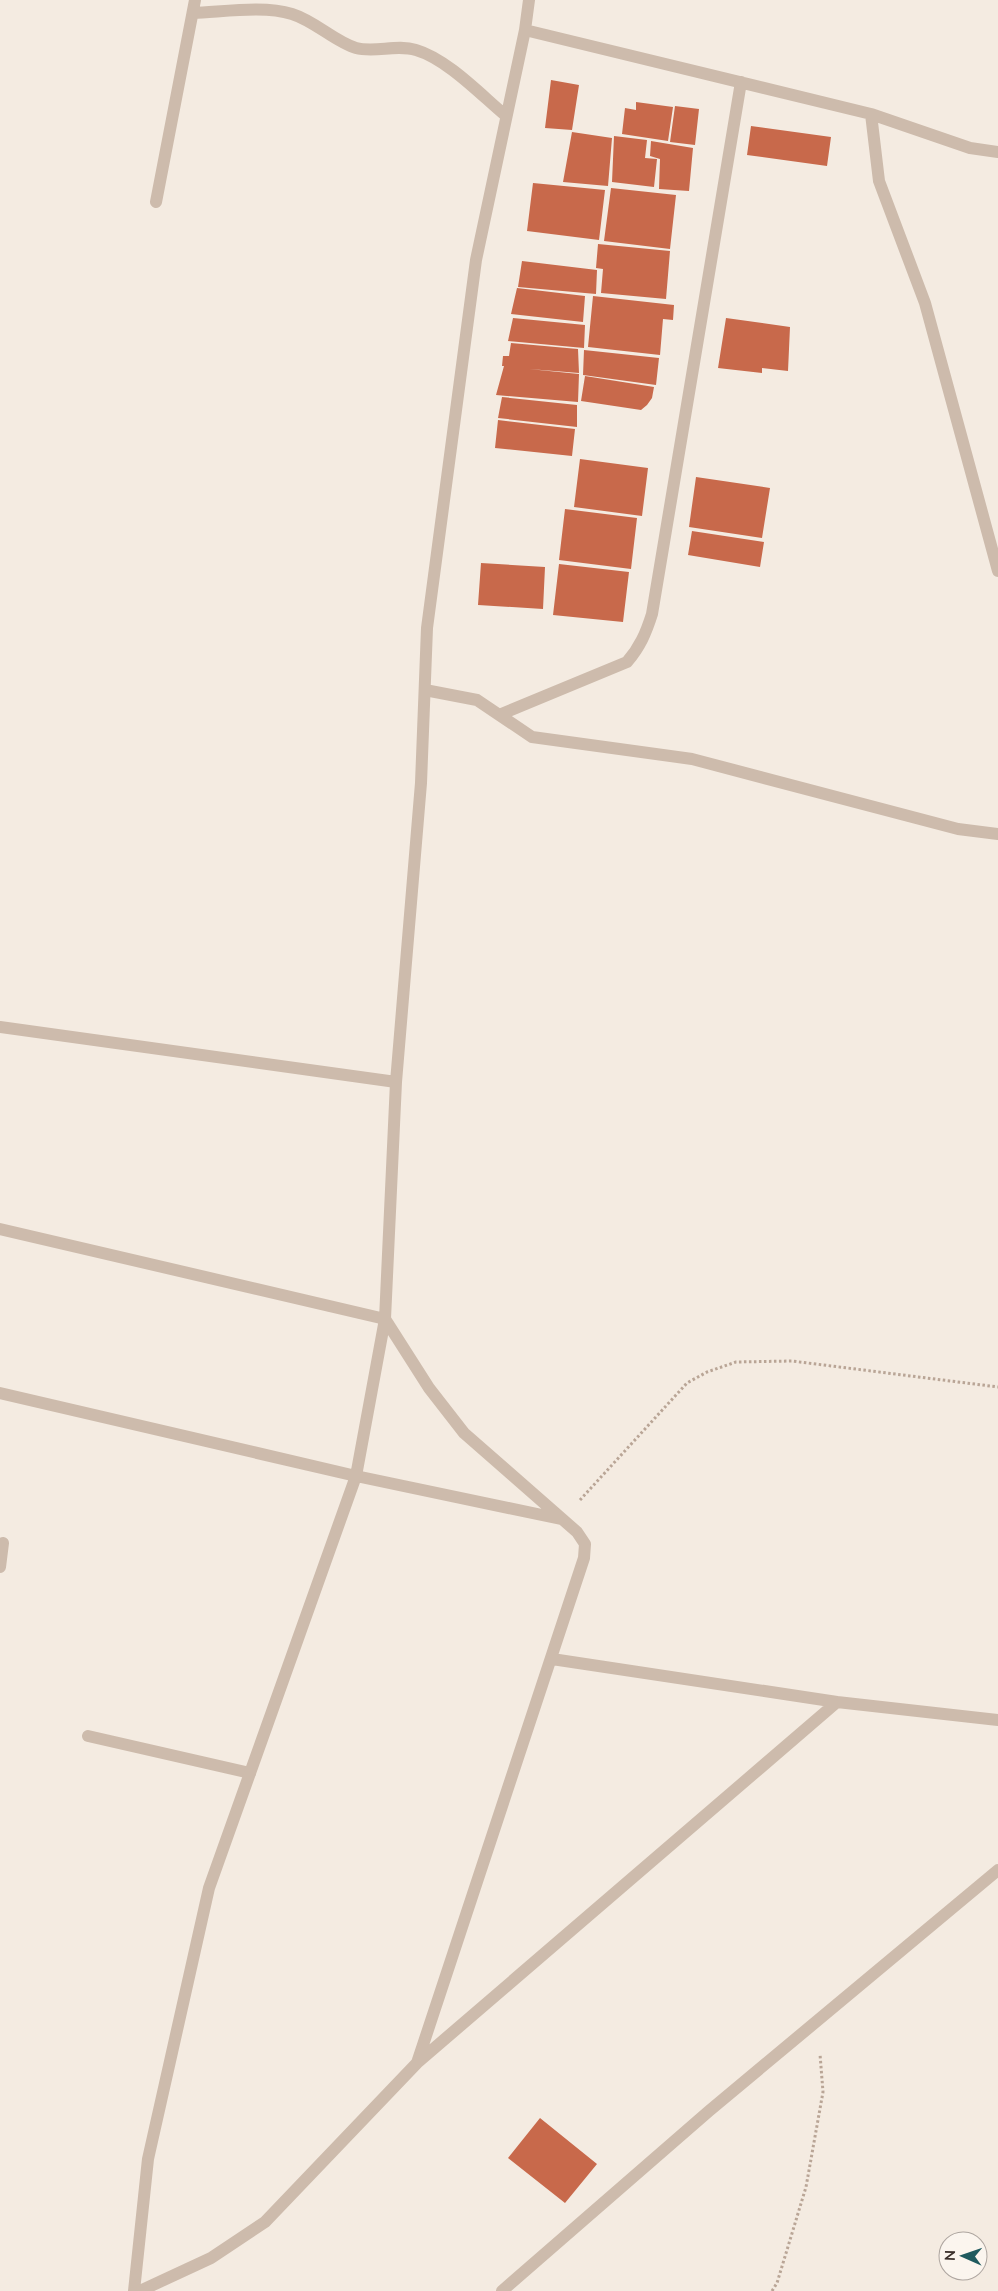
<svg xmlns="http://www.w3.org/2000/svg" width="998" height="2291" font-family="Lato,sans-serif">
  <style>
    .building { fill: #c8694b }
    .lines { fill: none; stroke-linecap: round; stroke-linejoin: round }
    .path { stroke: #b9a596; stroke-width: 3; stroke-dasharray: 2.5 2.5; stroke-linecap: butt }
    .lane { stroke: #cdbbac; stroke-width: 12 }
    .street { stroke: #cdbbac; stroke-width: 12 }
  </style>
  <rect width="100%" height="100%" fill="#f4ebe1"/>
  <path class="building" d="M 551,80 L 579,85 L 572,130 L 545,128 Z
    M 636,102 L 673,107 L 668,141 L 622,134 L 625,108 L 636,110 Z
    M 675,106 L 699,109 L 695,145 L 670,142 Z
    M 751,126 L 831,137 L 827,166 L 747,155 Z
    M 572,132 L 612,138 L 608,186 L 563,182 Z
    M 614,136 L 647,140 L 645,158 L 657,159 L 654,187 L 612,182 Z
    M 651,141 L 693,148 L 689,191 L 659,189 L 660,159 L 650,156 Z
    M 533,183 L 605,190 L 599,240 L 527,231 Z
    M 611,188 L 676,195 L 670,249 L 604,241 Z
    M 598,244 L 670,251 L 666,299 L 601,293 L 603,269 L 596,268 Z
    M 522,261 L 597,270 L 596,294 L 518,287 Z
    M 517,288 L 585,296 L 583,322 L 511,314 Z
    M 593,296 L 674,305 L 673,320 L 663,319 L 660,355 L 588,347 Z
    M 513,318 L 585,325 L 584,348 L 508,341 Z
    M 726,318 L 790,327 L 788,371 L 762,368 L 762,373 L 718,368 Z
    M 511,343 L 578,349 L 579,373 L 529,369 L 579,374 L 578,402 L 496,395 L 504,366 L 502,366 L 503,356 L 509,356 Z
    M 584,350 L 659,358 L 656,385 L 583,375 Z
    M 585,376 L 654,387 L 652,398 L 647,405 L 641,410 L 581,401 Z
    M 502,397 L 577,405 L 577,427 L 498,418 Z
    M 498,420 L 575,429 L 572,456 L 495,448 Z
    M 580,459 L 648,468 L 642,516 L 574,507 Z
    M 696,477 L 770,488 L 762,538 L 689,527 Z
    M 565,509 L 637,518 L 631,569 L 559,560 Z
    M 692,531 L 764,542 L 760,567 L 688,555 Z
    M 481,563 L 545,567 L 543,609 L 478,605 Z
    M 559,564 L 629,572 L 623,622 L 553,615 Z
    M 540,2118 L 597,2164 L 565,2203 L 508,2158 Z"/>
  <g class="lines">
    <path class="path" d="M 580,1500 L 687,1383 L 707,1372 L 736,1362 L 792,1361 L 998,1387
      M 772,2291 L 777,2283 L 806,2187 L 823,2092 L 820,2054"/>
    <path class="lane" d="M 88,1736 L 250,1773"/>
    <path class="street" d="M 193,13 C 222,12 264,5 292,14 C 315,21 335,42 356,48 C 375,53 397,44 416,50 C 447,59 481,95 505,115
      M 525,30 L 871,114 L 970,148 L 998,152
      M 871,114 L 879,181 L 925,303 L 998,571
      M 156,202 L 195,0
      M 425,690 L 477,700 L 532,737 L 692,759 L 958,829 L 998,834
      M 499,715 L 627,662 C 640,647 646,633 652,614 L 741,82
      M 0,1027 L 396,1082
      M 0,1229 L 385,1319 L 429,1388 L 464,1433 L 577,1532 L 585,1544 L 584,1558 L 417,2063
      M 0,1393 L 356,1476 L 561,1519
      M 0,1567 L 3,1543
      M 552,1659 L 837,1702
      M 134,2291 L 148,2159 L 209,1888 L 356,1476 L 385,1319 L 396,1082 L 421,783 L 427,628 L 476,260 L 525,30 L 529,0
      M 140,2291 L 211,2258 L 265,2222 L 417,2063 L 837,1702 L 998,1720
      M 502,2291 L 709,2111 L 998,1870"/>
  </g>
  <g transform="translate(963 2256) rotate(272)"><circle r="24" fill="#fbf5ee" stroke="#aea6a0"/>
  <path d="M0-4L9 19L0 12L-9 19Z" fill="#1f5a5e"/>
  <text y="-8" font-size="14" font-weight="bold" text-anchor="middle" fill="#3b302b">N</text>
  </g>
</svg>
